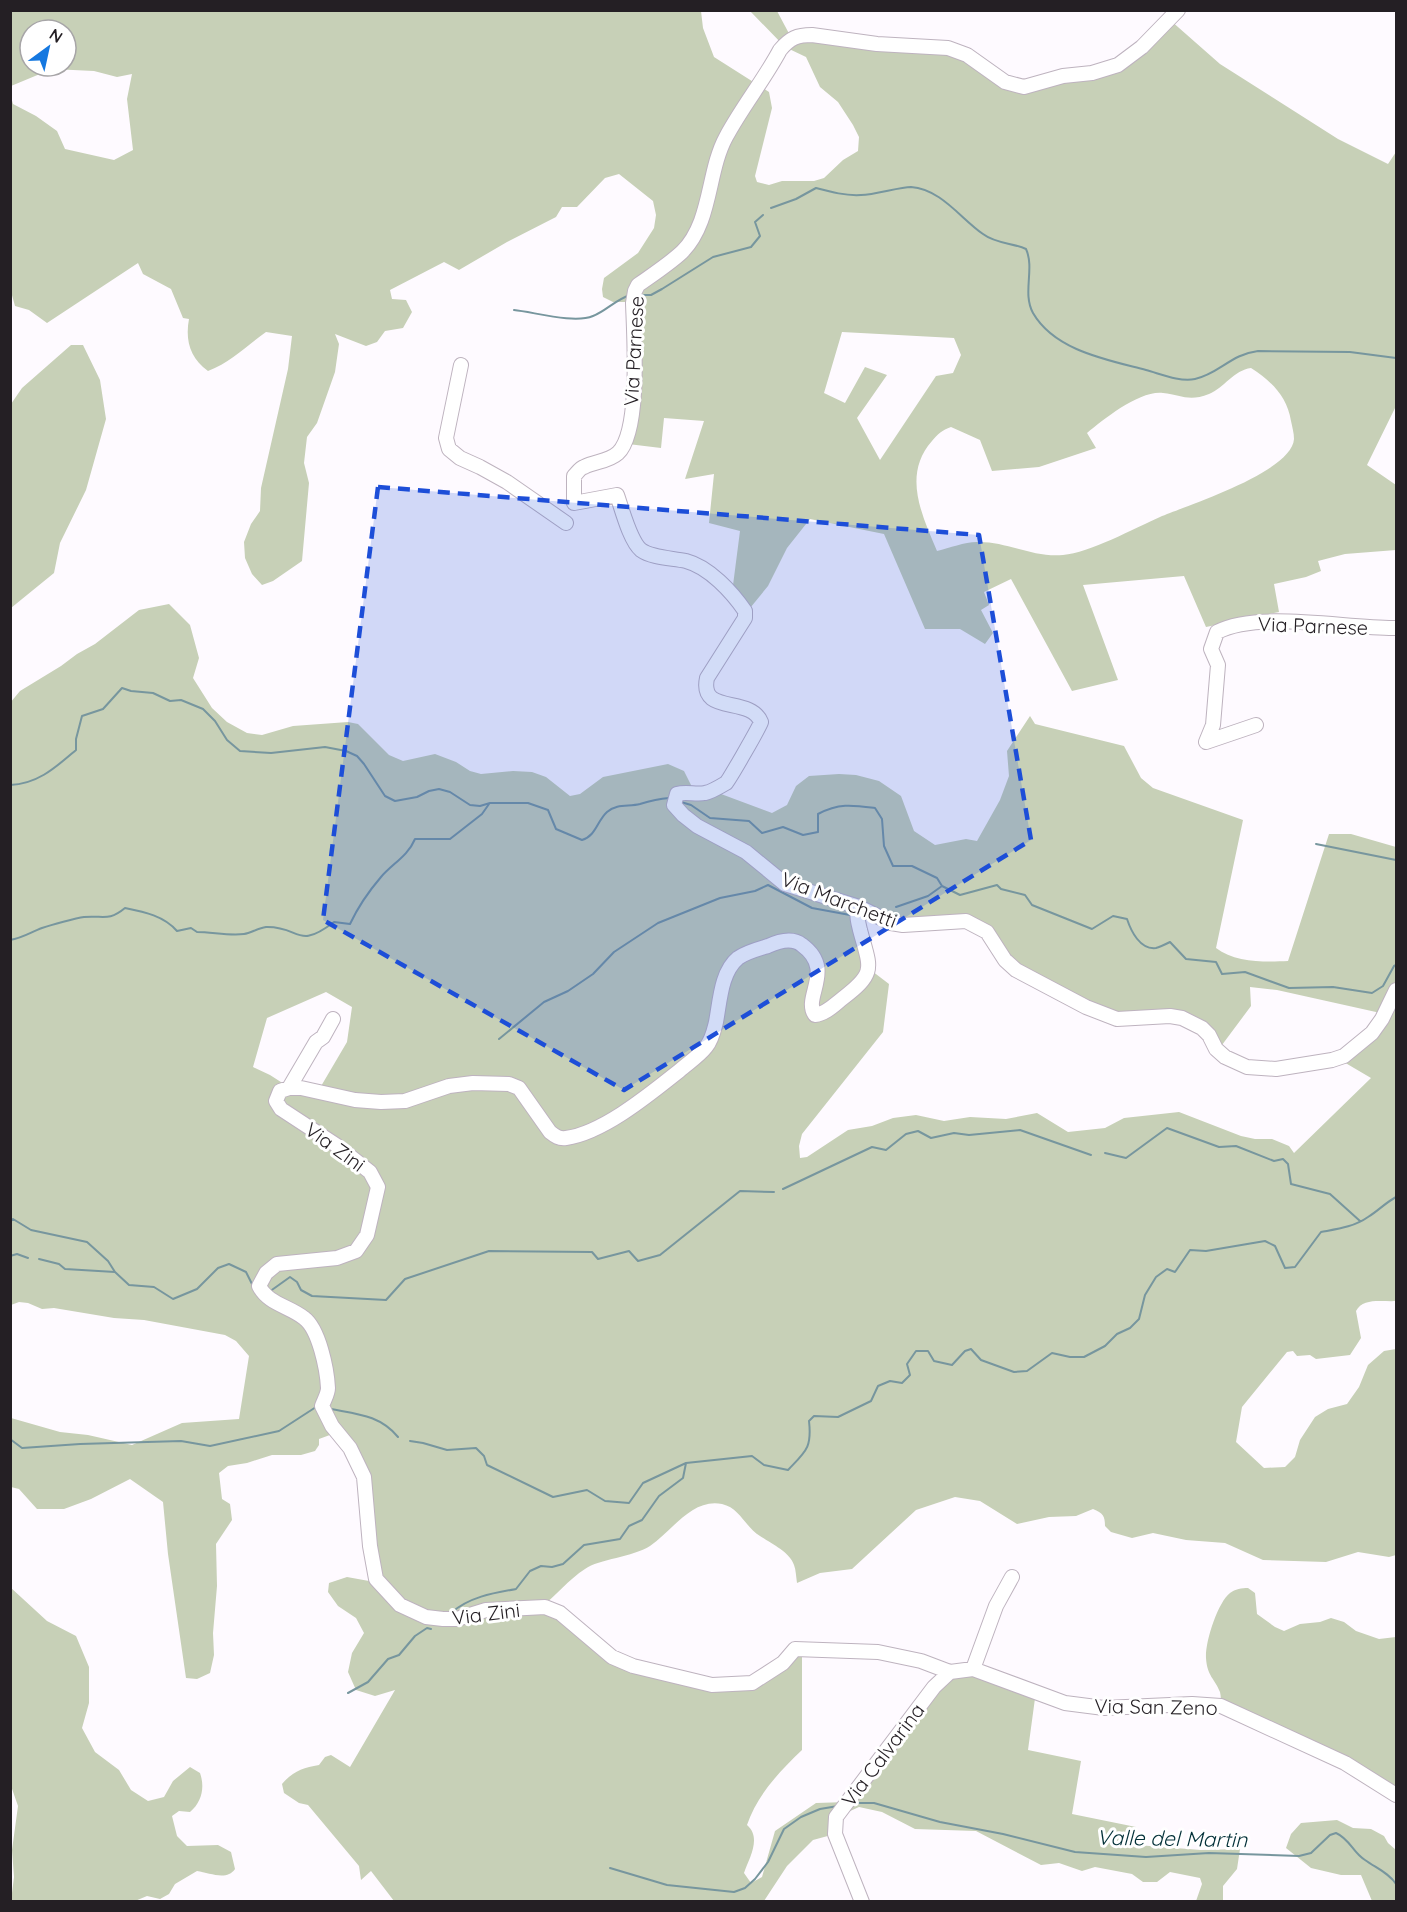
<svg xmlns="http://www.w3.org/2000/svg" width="1407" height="1912" font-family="Quicksand,sans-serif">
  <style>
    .green { fill: #c7d0b7; fill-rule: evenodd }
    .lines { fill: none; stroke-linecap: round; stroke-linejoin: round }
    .stream { stroke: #77969e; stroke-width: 2 }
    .minor-casing { stroke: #beb3bf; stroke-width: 16 }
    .minor { stroke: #fff; stroke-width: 14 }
    .marked { fill: #1d4ed8; fill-opacity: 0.2; stroke: #1d4ed8; stroke-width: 4.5; stroke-dasharray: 12 8; stroke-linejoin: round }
    .labels { text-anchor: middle; stroke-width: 6; stroke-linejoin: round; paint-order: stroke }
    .street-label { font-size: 20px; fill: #241f24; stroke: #fff }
    .water-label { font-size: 21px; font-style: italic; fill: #012f37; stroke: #fff }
  </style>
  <rect width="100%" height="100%" fill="#fefaff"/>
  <path class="green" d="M 10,11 L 701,11 L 703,28 L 714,57 L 769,92 L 772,108 L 755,176 L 757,182 L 769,185 L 782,181 L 814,181 L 824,178 L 843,160 L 858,151 L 859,137 L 853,125 L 838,102 L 820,87 L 806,57 L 785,47 L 750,11 L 777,11 L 793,41 L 946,47 L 1016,86 L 1111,69 L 1170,20 L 1220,64 L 1338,139 L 1388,164 L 1396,152 L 1396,406 L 1367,465 L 1396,485 L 1396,550 L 1345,554 L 1318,561 L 1321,571 L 1306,577 L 1274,584 L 1279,612 L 1206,627 L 1184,576 L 1083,585 L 1118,680 L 1072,691 L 1011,579 L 984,592 L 989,605 L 981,610 L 993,633 L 985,644 L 960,629 L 925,629 L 884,534 L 810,519 L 787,548 L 768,586 L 746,613 L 732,593 L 740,531 L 709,523 L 714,474 L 685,479 L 704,421 L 664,418 L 661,448 L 628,444 L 634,302 L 613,302 L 603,297 L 602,289 L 604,278 L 638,253 L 654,228 L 656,215 L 653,201 L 619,174 L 605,178 L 577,207 L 562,207 L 556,217 L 507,242 L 459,270 L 444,262 L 390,290 L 392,299 L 406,300 L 412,312 L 403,328 L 385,331 L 377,342 L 366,346 L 335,334 L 339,344 L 335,372 L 317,423 L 307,437 L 304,463 L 309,483 L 302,561 L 273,581 L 262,585 L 252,574 L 245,558 L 244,542 L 251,524 L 260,511 L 261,488 L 288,369 L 292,336 L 266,332 C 246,346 231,362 208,371 C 190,358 185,340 189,319 L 183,318 L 171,289 L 143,274 L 138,263 L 47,323 L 29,310 L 15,306 L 10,288 L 11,97 L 13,104 L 36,116 L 57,131 L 65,149 L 114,160 L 133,150 L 127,99 L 132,74 L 117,77 L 94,71 L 52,69 L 11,86 ZM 30,30 L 66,30 L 66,66 L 30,66 ZM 842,332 L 954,338 L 961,355 L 953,373 L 936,376 L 880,460 L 857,418 L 887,375 L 865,367 L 845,403 L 824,393 ZM 1251,368 C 1271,381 1287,396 1291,421 C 1292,426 1294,433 1294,439 C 1292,472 1188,505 1160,517 C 1135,528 1089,553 1063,555 C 1034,558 1006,541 977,542 C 964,542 950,548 937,551 C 922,515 902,475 932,441 C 938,434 942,430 951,427 L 980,440 L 992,471 L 1039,467 L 1096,448 L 1087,433 C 1104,419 1140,390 1163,393 C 1181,395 1189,402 1209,394 C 1224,388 1234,370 1251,368 Z
    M 71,345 L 83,345 L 100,380 L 106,419 L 86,490 L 60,543 L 54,573 L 11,608 L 11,404 L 22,388 Z
    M 169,604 L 190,625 L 199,658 L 193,678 L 212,708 L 227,722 L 247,733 L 262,735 L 293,726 L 348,722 L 358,724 L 389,755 L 403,761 L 435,754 L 456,762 L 470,771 L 481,774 L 513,771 L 532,772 L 546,777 L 570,796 L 580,794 L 603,777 L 668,764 L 684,771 L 695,793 L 713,791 L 772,813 L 787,805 L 796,786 L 809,776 L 839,774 L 856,775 L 879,781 L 901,796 L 914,831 L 935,845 L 966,839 L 977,841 L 1000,800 L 1009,776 L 1007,751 L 1030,716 L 1035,724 L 1124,746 L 1141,778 L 1153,788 L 1243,820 L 1216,948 C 1235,963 1266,962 1288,961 L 1329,834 L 1351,834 L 1396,847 L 1396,1301 C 1383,1302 1363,1297 1356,1311 L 1361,1338 L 1350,1355 L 1316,1359 L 1310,1355 L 1297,1356 L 1293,1351 L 1287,1352 L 1242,1407 L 1236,1442 L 1264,1468 L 1285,1467 L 1295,1457 L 1300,1440 L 1315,1417 L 1328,1409 L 1347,1404 L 1359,1387 L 1368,1365 L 1384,1351 L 1396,1349 L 1396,1555 L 1389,1557 L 1358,1552 L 1326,1562 L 1263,1560 L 1225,1543 L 1186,1540 L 1153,1533 L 1132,1538 L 1111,1532 L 1105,1526 C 1105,1516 1103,1513 1093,1509 L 1076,1516 L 1049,1517 L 1017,1524 L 980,1501 L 955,1497 L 916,1510 L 852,1569 L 820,1573 L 797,1583 C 796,1577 796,1570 794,1565 C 790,1552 770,1543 760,1536 C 745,1527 740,1508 722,1504 C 692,1498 672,1531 650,1546 C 633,1557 599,1559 585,1569 C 569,1579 556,1596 540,1608 L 628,1663 L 743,1685 L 802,1649 L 802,1750 C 780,1771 757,1795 747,1825 C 762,1838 749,1858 744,1873 L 751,1883 L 762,1877 L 775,1831 L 816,1803 L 847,1802 L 934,1687 L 973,1669 L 1036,1691 L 1028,1750 L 1081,1761 L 1072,1814 L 1136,1827 L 1137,1845 L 1201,1850 L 1240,1849 L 1237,1869 L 1223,1886 L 1223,1901 L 1196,1901 L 1202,1884 L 1200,1878 L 1170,1872 L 1157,1882 L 1143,1882 L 1132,1874 L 1095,1867 L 1082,1871 L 1059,1863 L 1041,1865 L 976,1831 L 915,1829 L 882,1812 L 859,1807 L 837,1817 L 835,1834 L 813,1840 L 787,1866 L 764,1901 L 394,1901 L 371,1871 L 361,1880 L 359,1866 L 308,1805 L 299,1803 L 284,1793 L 282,1784 C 293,1771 303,1768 319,1765 L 325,1757 L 331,1755 L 350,1767 L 395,1690 L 375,1696 L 356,1690 L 348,1672 L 352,1653 L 364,1633 L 356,1618 L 338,1606 L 328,1592 L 329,1583 L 347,1577 L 380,1583 L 371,1501 L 338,1432 L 319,1439 L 319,1445 L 315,1451 L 301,1455 L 272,1455 L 247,1463 L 228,1466 L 219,1473 L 222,1499 L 230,1504 L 232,1520 L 216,1544 L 217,1586 L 213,1633 L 214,1655 L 210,1673 L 197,1679 L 186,1678 L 168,1554 L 163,1502 L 130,1479 L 91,1499 L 64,1509 L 37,1509 L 19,1489 L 11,1487 L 11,1418 L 60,1432 L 88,1435 L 132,1445 L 182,1423 L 239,1419 L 249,1356 L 236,1341 L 225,1335 L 144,1320 L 114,1318 L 54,1308 L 42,1309 L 28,1303 L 19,1302 L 11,1305 L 10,703 L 20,691 L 61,666 L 77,654 L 95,644 L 139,610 ZM 859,909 L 913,923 L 987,929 L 1018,970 L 1112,1016 L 1198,1024 L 1219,1049 L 1251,1006 L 1250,987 L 1277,990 L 1385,1014 L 1337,1058 L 1371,1078 L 1294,1153 L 1289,1146 L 1272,1139 L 1255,1139 L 1241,1136 L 1179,1112 L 1124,1118 L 1105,1128 L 1068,1132 L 1037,1113 L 1006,1119 L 970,1117 L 944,1121 L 916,1115 L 893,1118 L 872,1126 L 848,1130 L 807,1157 L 800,1158 L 799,1146 L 802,1134 L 883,1032 L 889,984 L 872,971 ZM 326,992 L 352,1007 L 347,1042 L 317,1093 L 284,1084 L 270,1075 L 253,1067 L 267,1018 Z
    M 10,1587 L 47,1621 L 76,1636 L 89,1667 L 89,1703 L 82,1728 L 95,1752 L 119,1770 L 131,1790 L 148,1801 L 164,1797 L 173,1781 L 190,1767 L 200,1773 C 205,1787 202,1802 190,1812 L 179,1811 L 172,1816 L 177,1836 L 187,1846 L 218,1845 L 231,1852 L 235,1869 C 227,1881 210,1873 197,1871 L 175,1884 L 169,1894 L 160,1899 L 147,1896 L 135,1901 L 11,1901 L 14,1877 L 12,1850 L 18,1806 L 10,1783 Z
    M 1248,1588 L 1255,1593 L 1257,1614 L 1275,1627 L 1284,1631 L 1300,1624 L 1320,1622 L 1331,1618 L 1344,1622 L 1356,1631 L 1379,1639 L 1396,1637 L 1396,1795 L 1221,1706 C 1221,1702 1221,1696 1220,1692 C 1215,1679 1207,1676 1206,1658 C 1205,1642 1218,1602 1230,1593 C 1235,1589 1242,1588 1248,1588 Z
    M 1337,1820 L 1353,1828 L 1371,1829 L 1384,1836 L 1388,1843 L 1396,1850 L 1396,1901 L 1372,1901 L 1361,1875 L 1341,1875 L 1311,1868 L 1286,1848 L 1291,1834 L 1301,1823 Z"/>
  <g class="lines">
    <path class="stream" d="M 771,208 L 796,199 L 816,188 C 831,192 846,196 861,195 C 875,195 899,187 911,187 C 941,189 961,219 983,234 C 996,244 1014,243 1026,249 C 1035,269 1022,293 1033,313 C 1055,351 1108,360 1146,370 C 1161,374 1179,382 1195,379 C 1219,374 1231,354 1258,351 L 1350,352 L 1396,358
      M 640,295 L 651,295 L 662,289 L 713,257 L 751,247 L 760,236 L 755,222 L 763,215
      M 514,310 C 534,312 574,324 593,316 C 606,311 615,300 630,295
      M 10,785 C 38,784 56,767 76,750 L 76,739 L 82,716 L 103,709 L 122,688 L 131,691 L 153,693 L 170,701 L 181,700 L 203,709 L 215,721 L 227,740 L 240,751 L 271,753 L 325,747 L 346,751 L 357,756 L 364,764 L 385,796 L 395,801 L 417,797 L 429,791 L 439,789 L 450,792 L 470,805 L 480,806 L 490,803 L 528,803 L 548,810 L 556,829 L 582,840 C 596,836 597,821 607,812 C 617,803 629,807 640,804 C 650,801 658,799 669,798
      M 681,802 L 691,805 L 710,818 L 749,821 L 762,833 L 783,827 L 803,835 L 818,832 L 818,814 C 839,803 852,805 875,808 L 882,819 L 884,846 L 893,866 L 912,866 L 937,878 L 942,886 L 960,895 L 997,885 L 1001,889 L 1025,895 L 1032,905 L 1092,929 L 1113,916 L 1127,919 C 1131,931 1140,950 1156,948 C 1160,947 1166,944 1170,942 L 1186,959 L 1216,962 L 1222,974 L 1245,972 L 1289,988 L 1333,987 L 1372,993 L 1383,986 L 1394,966 L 1396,965
      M 1316,844 L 1396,860
      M 896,907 L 928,896 L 942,886
      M 10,940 C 23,938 31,932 42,928 C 51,925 76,918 84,917 C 103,915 108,922 125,908 C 145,912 164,916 177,931 L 191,928 L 197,932 C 212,932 229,936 244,934 C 251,933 258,928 266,927 C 301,926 296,951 334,922 L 350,924 C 358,907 369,891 381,877 C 392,864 408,856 415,839 L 450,839 L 482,814 L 489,804
      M 499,1039 L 544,1002 L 568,991 L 593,974 L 614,952 L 658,923 L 720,898 L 755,891 L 768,885 L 812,908 L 850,915
      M 1105,1153 L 1126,1158 L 1167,1128 L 1219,1147 L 1236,1146 L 1274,1161 L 1283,1159 L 1288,1164 L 1291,1184 L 1330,1194 L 1360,1221
      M 783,1189 L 872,1147 L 886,1150 L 906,1134 L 918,1131 L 931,1138 L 954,1133 L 969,1135 L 1020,1130 L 1091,1155
      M 10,1222 L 13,1219 L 31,1230 L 87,1242 L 108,1261 L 115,1272
      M 10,1256 L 17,1254 L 28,1258
      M 39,1259 L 59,1264 L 65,1269 L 115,1272 L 129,1285 L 154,1287 L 173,1299 L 197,1289 L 218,1268 L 229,1264 L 246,1272 L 253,1286
      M 269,1292 L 290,1277 L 297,1282 L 301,1290 L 312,1296 L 386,1300 L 405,1279 L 489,1251 L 592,1252 L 598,1259 L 629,1251 L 638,1261 L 660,1255 L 740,1191 L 774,1192
      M 331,1409 C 357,1414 380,1415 398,1437
      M 10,1439 L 22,1448 L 80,1444 L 181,1441 L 210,1446 L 279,1431 L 316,1407
      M 410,1441 L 423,1443 L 447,1450 L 476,1448 L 484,1456 L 487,1465 L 553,1497 L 587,1490 L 605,1501 L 629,1503 L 643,1483 L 686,1463
      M 451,1613 C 469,1597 493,1593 516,1589 L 530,1571 L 541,1566 L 552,1567 L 563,1564 L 584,1545 L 620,1539 L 629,1526 L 642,1520 L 659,1496 L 683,1478 L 686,1463 L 752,1456 L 764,1465 L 788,1470 C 806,1451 812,1448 809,1421 L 814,1416 L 838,1417 L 871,1401 L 878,1386 L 890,1381 L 902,1383 L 910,1375 L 907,1364 L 916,1351 L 928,1351 L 934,1361 L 952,1365 L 965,1351 L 971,1349 L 981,1360 L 1014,1372 L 1027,1371 L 1052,1353 L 1070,1357 L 1084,1357 L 1105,1346 L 1117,1334 L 1130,1328 L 1139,1319 L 1145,1295 L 1156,1277 L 1167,1269 L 1175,1272 L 1190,1250 L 1206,1251 L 1265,1241 L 1275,1246 L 1285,1268 L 1295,1267 L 1321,1232 C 1337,1229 1354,1227 1368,1217 C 1378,1211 1385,1203 1396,1197
      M 348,1693 L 368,1682 L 388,1659 L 399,1655 L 415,1636 L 427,1628 L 431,1629
      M 855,1803 L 874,1803 L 940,1822 L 1003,1834 L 1075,1852 L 1146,1857 L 1209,1853 L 1299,1856 L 1311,1853 L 1330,1835 L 1336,1833 C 1350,1839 1353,1853 1365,1860 C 1376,1868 1389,1873 1396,1884
      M 610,1868 L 667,1885 L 734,1892 L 745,1888 L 755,1879 L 768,1862 L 784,1829 L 801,1817 L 820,1809 L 838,1806"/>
    <g class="minor-casing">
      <path id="minor" d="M 1178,10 L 1142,47 L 1118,65 L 1092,73 L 1063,76 L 1024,87 L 1005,82 L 967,55 L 948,48 L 877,44 L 812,35 C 797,35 790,38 780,50 C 764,80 742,107 726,137 C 707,172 712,222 682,252 C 669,264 652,275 638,285 L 635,291 L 633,303 C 634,335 641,431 618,453 C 608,462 595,461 584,467 C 580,468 577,473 574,476 L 574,503 L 617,495 C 622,509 630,541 641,550 C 652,558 672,558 686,561 C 709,567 732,592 745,611 L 745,618 L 707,678 C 699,716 750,695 761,722 C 759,728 729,780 726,783 C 721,786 711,792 705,793 C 695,795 687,791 677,794 L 674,805 L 683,815 L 697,826 L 746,852 L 785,884 L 859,907 L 891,923 L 903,925 L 966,921 L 987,932 L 1005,960 L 1016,970 L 1086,1007 L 1117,1019 L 1170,1016 L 1182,1018 L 1202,1028 L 1209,1035 L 1216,1049 L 1225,1057 L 1247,1067 L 1276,1069 L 1332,1060 L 1344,1056 L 1372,1033 L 1382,1019 L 1396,990
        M 461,365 L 446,438 L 449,449 L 460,458 L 480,467 L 507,482 L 566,523
        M 1256,725 L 1206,742 L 1213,725 L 1218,665 L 1211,649 L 1217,632 C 1258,610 1348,629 1396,628
        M 859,907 C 856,916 858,921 860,930 C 870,968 877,972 843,998 C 835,1004 826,1014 815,1015 C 802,997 836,970 802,945 C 792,937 779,941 768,946 C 758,949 746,952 738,958 C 721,972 720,1001 716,1022 C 714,1030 712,1040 706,1047 C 699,1056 688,1063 679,1071 C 650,1094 603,1133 566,1138 C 559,1139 555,1136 550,1132 L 519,1088 L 509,1084 L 473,1083 L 449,1086 L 405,1101 L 381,1102 L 355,1100 L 301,1088 L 289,1088 L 280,1091 L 276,1101 L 281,1109 L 336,1145 L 370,1172 L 378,1187 L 367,1235 L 356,1251 L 337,1258 L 277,1264 L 266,1273 L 259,1286 C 268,1304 289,1306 304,1318 C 319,1329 327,1369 328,1388 C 328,1394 324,1400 322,1406 L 332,1426 L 350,1448 L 364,1477 L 370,1546 L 376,1579 L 400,1605 L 426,1617 L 443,1619 L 457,1619 L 486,1610 L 545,1607 L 560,1613 L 612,1657 L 633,1666 L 712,1685 L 752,1683 L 783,1663 L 795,1649 L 878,1652 L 921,1661 L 950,1672
        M 289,1088 L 316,1042 L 323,1037 L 333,1019
        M 973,1669 L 996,1606 L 1012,1577
        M 862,1902 L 835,1834 L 836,1817 L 934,1687 L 950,1672 L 973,1669 L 1065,1703 L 1104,1708 L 1192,1704 L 1221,1706 L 1345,1763 L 1396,1795"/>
    </g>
    <use href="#minor" class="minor"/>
  </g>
  <path class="marked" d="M 378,487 L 979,535 L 1031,840 L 624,1090 L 323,920 Z"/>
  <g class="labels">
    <g class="street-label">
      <text transform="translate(634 351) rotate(-87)" y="7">Via Parnese</text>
      <text transform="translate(1313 626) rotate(2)" y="7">Via Parnese</text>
      <text transform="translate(839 900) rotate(21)" y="7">Via Marchetti</text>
      <text transform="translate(335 1147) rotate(36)" y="7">Via Zini</text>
      <text transform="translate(486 1614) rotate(-7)" y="7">Via Zini</text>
      <text transform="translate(1156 1707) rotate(1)" y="7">Via San Zeno</text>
      <text transform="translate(883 1755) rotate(-53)" y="7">Via Calvarina</text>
    </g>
    <g class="water-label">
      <text transform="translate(1172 1839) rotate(1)" y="7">Valle del Martin</text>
    </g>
  </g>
  <rect width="1407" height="1912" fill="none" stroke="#241f24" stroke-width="24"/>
  <g transform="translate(48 48) rotate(33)"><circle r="28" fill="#ffffff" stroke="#a7a5a7" stroke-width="1.5"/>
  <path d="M0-4.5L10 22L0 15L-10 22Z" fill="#1578e0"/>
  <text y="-9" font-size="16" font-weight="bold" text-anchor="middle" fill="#241f24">N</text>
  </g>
</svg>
